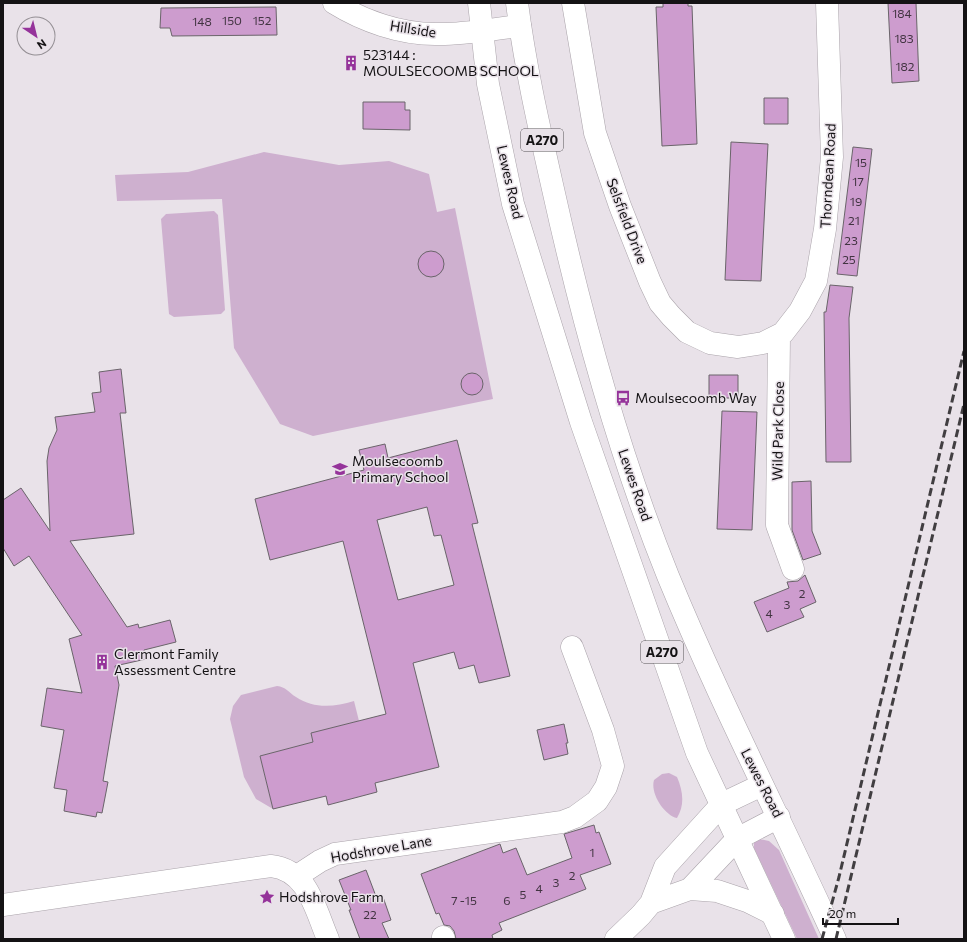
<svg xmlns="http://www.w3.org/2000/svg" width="967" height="942" font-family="Commissioner,sans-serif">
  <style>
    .green { fill: #ceb0cf }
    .building { fill: #cd9cce; stroke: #6a646a; fill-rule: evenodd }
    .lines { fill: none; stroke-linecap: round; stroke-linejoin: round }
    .minor-casing { stroke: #aaa3aa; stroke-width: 23 }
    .major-casing { stroke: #aaa3aa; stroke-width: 23 }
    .minor { stroke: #fff; stroke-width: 22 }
    .major { stroke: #fff; stroke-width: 22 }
    .rail { stroke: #413e41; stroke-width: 3; stroke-dasharray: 8 4; stroke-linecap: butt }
    .labels { text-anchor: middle; stroke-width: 3; stroke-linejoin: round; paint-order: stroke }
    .number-label { font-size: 12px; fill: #423442 }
    .shield { fill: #e9e2e9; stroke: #545054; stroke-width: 1 }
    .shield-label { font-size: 13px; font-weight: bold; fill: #141214 }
    .street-label { font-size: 14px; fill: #141214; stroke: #e9e2e9 }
    .poi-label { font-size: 14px; fill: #141214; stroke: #e9e2e9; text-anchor: start }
  </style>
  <rect width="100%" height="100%" fill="#e9e2e9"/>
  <path class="green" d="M 264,152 L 339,165 L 389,161 L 429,174 L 437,212 L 455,208 L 493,399 L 313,436 L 280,424 L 234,348 L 222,199 L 117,201 L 115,175 L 188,172 Z
    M 214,211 L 218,215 L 225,310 L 221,314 L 174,317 L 169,314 L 161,219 L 166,214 Z
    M 277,686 C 286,687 288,692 296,697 C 314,709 334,707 354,701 L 359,721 L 311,733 L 313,742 L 260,756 L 273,809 L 256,799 L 244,777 L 230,719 L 233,706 L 241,695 Z
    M 669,773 L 677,777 C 683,791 685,805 677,818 C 664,815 650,793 654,780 L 662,774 Z
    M 759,839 L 769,841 L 779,850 L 819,939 L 797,939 L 754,848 L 754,842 Z"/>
  <path class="building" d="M 663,3 L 688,3 L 688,6 L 692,6 L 697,144 L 662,146 L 656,7 L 663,7 Z
    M 888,3 L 916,3 L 919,81 L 892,83 Z
    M 276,7 L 277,35 L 172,36 L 170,28 L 160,28 L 161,8 Z
    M 764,98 L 788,98 L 788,124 L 764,124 Z
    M 363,102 L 405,102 L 405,110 L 410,110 L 410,130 L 363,129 Z
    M 731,142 L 768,144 L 761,281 L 725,280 Z
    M 853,147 L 872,149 L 857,276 L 837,274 Z
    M418 264a13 13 0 1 1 26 0a13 13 0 1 1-26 0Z
    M 830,285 L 853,287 L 849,318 L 851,462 L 826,462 L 824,312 L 826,312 Z
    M 121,369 L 126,413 L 120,413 L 134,534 L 70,541 L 127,627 L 138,624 L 139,628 L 170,620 L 176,642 L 144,650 L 146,659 L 115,666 L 119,685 L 103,781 L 108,782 L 102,813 L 97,812 L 96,817 L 64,811 L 67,790 L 54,788 L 64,730 L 41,726 L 47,688 L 82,693 L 69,639 L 82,635 L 29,556 L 14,566 L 3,548 L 3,500 L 21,488 L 50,531 L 47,461 L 49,448 L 57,430 L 55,417 L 95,412 L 92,393 L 101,392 L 99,372 Z
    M461 384a11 11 0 1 1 22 0a11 11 0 1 1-22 0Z
    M 709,375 L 738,375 L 738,398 L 709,398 Z
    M 722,411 L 757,412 L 752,530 L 717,529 Z
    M 457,440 L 478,523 L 472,524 L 510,676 L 479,683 L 474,665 L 459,669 L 454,652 L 413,663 L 439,767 L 375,783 L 377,792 L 328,805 L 326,796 L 273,809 L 260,756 L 313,742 L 311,733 L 386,714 L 343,541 L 270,560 L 255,499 L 364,470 L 359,450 L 385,444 L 388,458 ZM 427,507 L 434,536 L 441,535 L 454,585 L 398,600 L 377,520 Z
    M 811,481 L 812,531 L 821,554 L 803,560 L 792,530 L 792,482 Z
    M 805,575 L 816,602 L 800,609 L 804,617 L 767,632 L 754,602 L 789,588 L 787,582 L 798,581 Z
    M 564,724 L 568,743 L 566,743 L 568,754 L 544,760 L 537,730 Z
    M 594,825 L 596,833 L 599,832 L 611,864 L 580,875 L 586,889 L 499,923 L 502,930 L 492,935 L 493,939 L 456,939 L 454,931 L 450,926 L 444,925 L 439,913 L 436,914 L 421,874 L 500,844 L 503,853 L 516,848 L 527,875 L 572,858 L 564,834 Z
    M 366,870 L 377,899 L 383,897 L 391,920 L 382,923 L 389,939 L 360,939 L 349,910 L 351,910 L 339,880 Z"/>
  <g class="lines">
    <g class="minor-casing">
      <path id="minor" d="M 334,3 C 363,21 400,34 435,34 C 463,35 492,29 520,26
        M 573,3 L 595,133 L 620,206 L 650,282 L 660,303 L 671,316 L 687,332 L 710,343 L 738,347 L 763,343 L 783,333 L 800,311 L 816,281 L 825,229 L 832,157 L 827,3
        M 779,336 L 777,525 L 793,569
        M 297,876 L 320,861 L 335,854 L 562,822 L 575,817 L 597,801 L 606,787 L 613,766 L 603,730 L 572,647
        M 690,889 L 717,891 L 747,901 L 773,914
        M 651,903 L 690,889 L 737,839 L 779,817
        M 3,905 L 271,866 C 308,870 315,909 328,939
        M 443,937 L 444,939
        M 616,939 L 641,915 L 651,903 L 665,867 L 722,804 L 762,785"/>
    </g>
    <g class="major-casing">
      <path id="major" d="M 479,3 L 488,84 L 513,204 L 581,422 L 697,753 L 784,939
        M 517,3 C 525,66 539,127 553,189 C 582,320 618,452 668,576 C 719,700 780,818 835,939"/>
    </g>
    <use href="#minor" class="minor"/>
    <use href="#major" class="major"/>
    <path class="rail" d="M 822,939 L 839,877 L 964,351
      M 836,939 L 964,404"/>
  </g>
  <defs>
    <g id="building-bare" transform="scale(1.2)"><path d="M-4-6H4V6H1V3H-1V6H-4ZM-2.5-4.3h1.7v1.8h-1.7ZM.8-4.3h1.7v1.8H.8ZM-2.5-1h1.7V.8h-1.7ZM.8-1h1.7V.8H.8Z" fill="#95339a" stroke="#e9e2e9" stroke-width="2.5" paint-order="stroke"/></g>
    <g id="bus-bare" transform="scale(1.2)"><path d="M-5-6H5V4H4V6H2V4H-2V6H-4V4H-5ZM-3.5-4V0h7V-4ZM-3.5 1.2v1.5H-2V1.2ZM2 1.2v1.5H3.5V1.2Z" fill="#95339a" stroke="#e9e2e9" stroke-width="2.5" paint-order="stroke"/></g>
    <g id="school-bare" transform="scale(1.2)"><path d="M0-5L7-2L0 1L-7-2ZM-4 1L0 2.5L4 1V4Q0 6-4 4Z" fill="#95339a" stroke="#e9e2e9" stroke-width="2.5" paint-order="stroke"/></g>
    <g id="sight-bare" transform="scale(1.2)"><path d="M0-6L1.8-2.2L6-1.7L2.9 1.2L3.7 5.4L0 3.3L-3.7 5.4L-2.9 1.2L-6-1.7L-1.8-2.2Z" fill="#95339a" stroke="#e9e2e9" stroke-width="2.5" paint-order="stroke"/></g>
  </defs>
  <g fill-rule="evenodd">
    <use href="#building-bare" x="351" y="63"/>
    <use href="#bus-bare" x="623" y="398"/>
    <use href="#school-bare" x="340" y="469"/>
    <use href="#building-bare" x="102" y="662"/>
    <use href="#sight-bare" x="267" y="897"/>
  </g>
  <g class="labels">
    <g class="number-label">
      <text x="902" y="18">184</text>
      <text x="232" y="25">150</text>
      <text x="262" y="25">152</text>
      <text x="202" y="26">148</text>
      <text x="904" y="43">183</text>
      <text x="905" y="71">182</text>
      <text x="861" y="167">15</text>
      <text x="858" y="186">17</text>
      <text x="856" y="206">19</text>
      <text x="854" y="225">21</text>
      <text x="851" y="245">23</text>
      <text x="849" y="264">25</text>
      <text x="802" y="598">2</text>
      <text x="787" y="609">3</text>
      <text x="769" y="618">4</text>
      <text x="592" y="857">1</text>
      <text x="572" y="880">2</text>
      <text x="556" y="887">3</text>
      <text x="539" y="893">4</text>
      <text x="523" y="899">5</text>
      <text x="464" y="905">7 -15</text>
      <text x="507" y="905">6</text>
      <text x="370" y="919">22</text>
    </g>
    <g class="shield">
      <rect x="521" y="129" width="42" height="22" rx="3"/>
      <rect x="641" y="641" width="42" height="22" rx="3"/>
    </g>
    <g class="shield-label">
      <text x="542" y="145">A270</text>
      <text x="662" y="657">A270</text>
    </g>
    <g class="street-label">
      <text transform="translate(413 29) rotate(9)" y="5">Hillside</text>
      <text transform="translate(828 176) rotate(-87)" y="5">Thorndean Road</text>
      <text transform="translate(510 182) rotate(77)" y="5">Lewes Road</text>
      <text transform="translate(627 221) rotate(69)" y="5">Selsfield Drive</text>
      <text transform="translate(778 431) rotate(-89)" y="5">Wild Park Close</text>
      <text transform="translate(635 485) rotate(71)" y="5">Lewes Road</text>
      <text transform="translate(762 783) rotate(63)" y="5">Lewes Road</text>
      <text transform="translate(381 849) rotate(-10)" y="5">Hodshrove Lane</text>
    </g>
    <g class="poi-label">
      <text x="363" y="60">523144 :<tspan x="363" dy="16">MOULSECOOMB SCHOOL</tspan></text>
      <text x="635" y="403">Moulsecoomb Way</text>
      <text x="352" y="466">Moulsecoomb<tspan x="352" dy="16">Primary School</tspan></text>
      <text x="114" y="659">Clermont Family<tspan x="114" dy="16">Assessment Centre</tspan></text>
      <text x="279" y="902">Hodshrove Farm</text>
    </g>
  </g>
  <rect width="967" height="942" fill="none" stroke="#141214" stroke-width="8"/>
  <g transform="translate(36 36) rotate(145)"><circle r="19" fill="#e9e2e9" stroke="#948f94"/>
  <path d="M0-3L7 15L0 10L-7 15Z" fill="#95339a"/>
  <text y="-6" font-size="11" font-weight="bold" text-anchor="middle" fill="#141214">N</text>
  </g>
  <path d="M823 918v6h75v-6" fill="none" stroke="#141214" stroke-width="2"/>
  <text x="829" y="918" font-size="12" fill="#141214" stroke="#e9e2e9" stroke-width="3" paint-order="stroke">20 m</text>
</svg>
